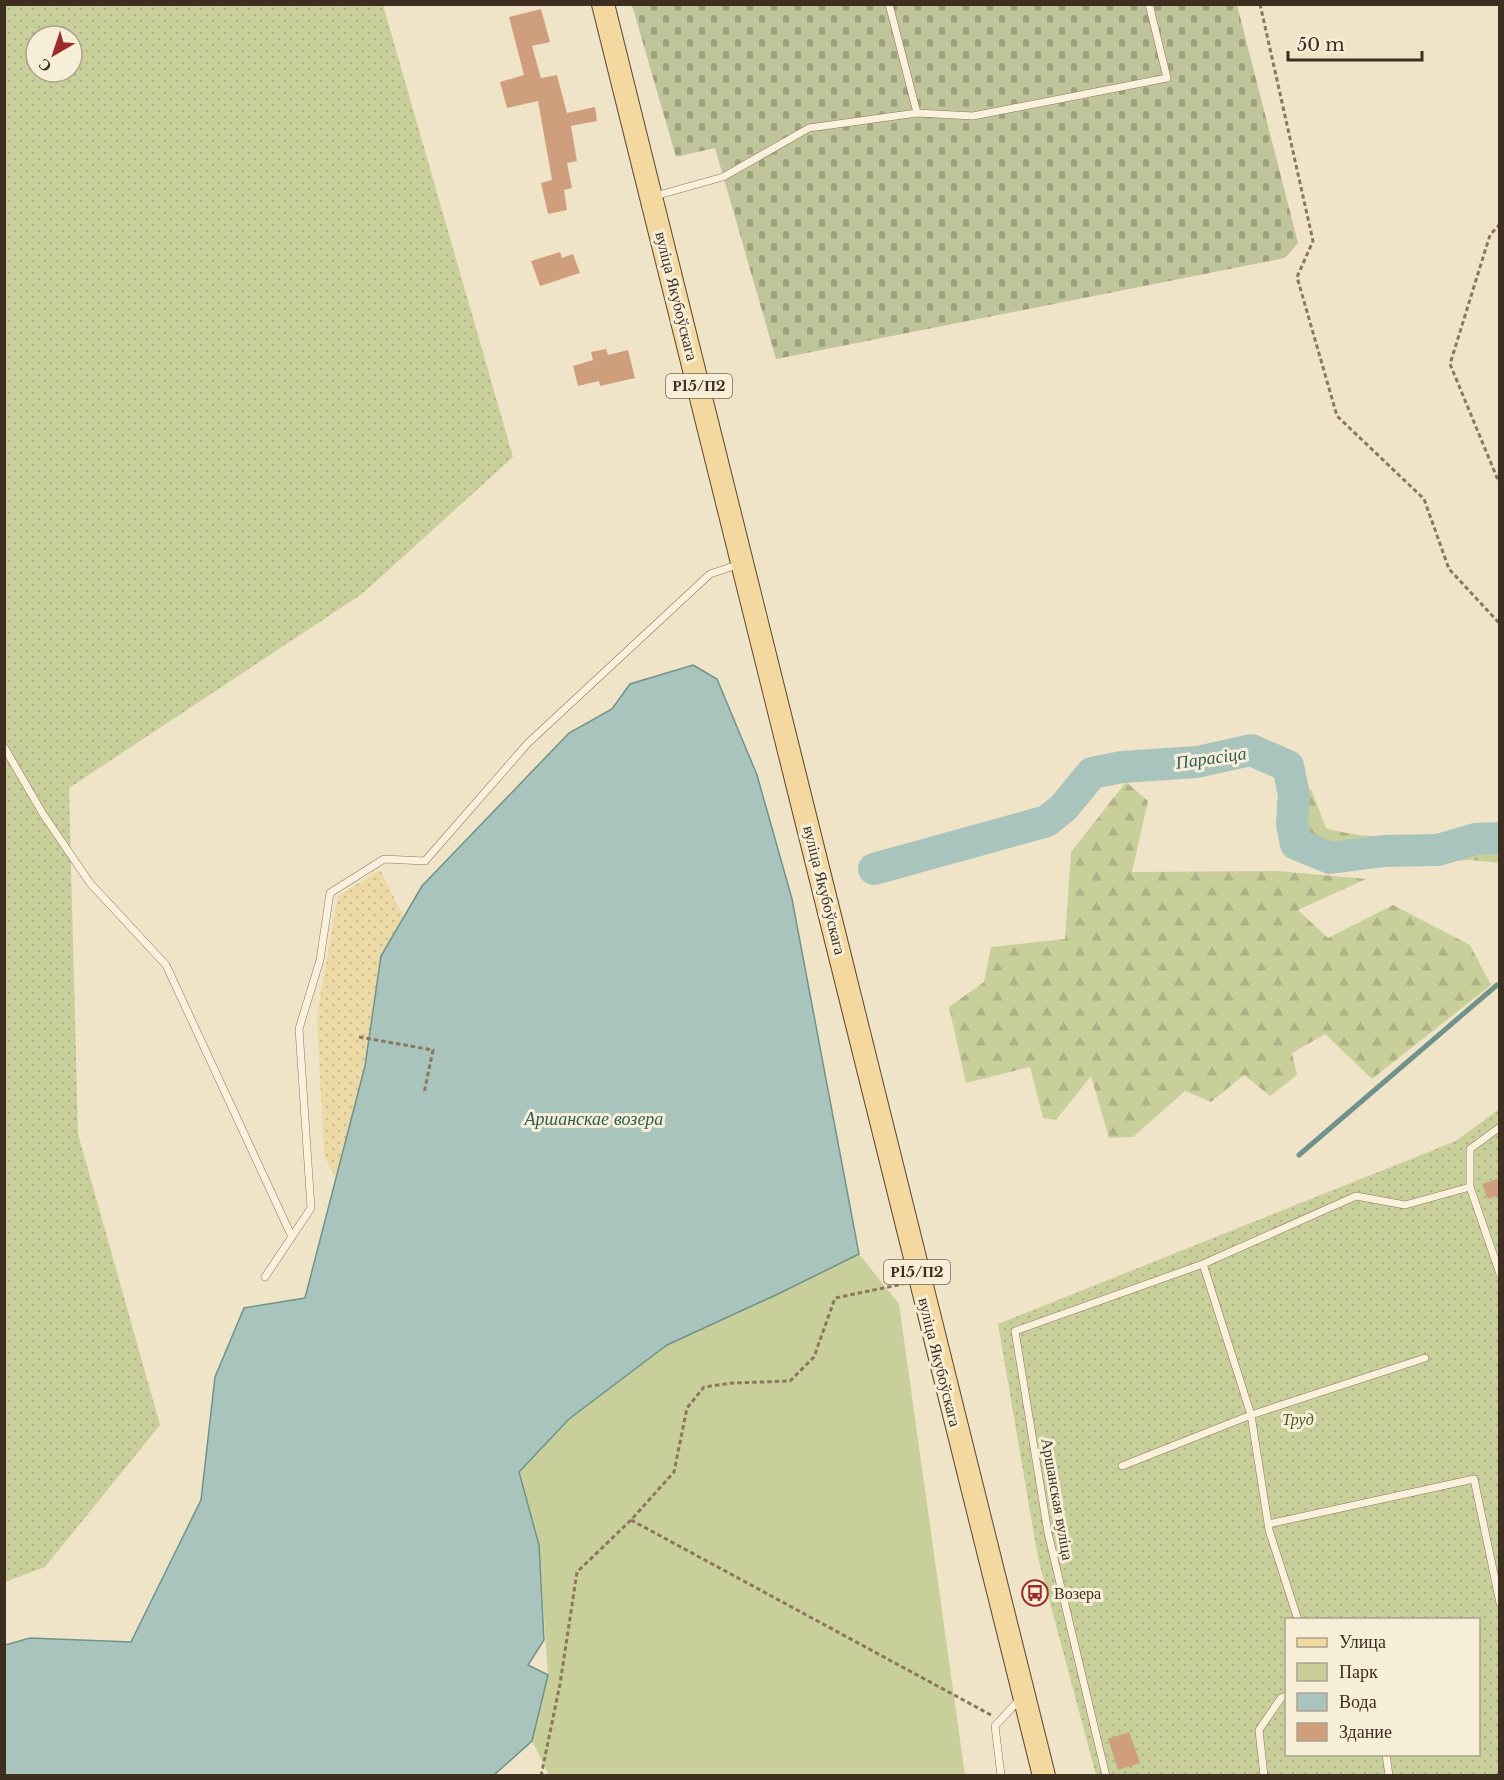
<svg xmlns="http://www.w3.org/2000/svg" width="1504" height="1780" font-family="'Libre Baskerville',serif">
  <style>
    .forest { fill: url(#forest-firs) }
    .sand { fill: url(#sand-dots) }
    .cemetery { fill: url(#cemetery-stones) }
    .park { fill: #c9cf9b }
    .garden { fill: url(#garden-dots); fill-rule: evenodd }
    .water { fill: #a9c4bc; stroke: #6f938a; stroke-width: 1.5 }
    .lines { fill: none; stroke-linecap: round; stroke-linejoin: round }
    .stream { stroke: #6f938a; stroke-width: 5 }
    .river { stroke: #a9c4bc; stroke-width: 32 }
    .building { fill: #cf9f7d }
    .lane-casing { stroke: #8d765c; stroke-width: 8 }
    .primary-casing { stroke: #5b4430; stroke-width: 24 }
    .path { stroke: #8d765c; stroke-width: 3; stroke-dasharray: 4.5 3; stroke-linecap: butt }
    .lane { stroke: #faf1dc; stroke-width: 7 }
    .primary { stroke: #f3d9a0; stroke-width: 22 }
    .labels { text-anchor: middle; stroke-width: 6; stroke-linejoin: round; paint-order: stroke }
    .shield { fill: #f7eed8; stroke: #756857; stroke-width: 1.5 }
    .shield-label { font-size: 15px; font-weight: bold; fill: #3d2e20 }
    .street-label { font-size: 16px; fill: #3d2e20; stroke: #f7eed8 }
    .park-label { font-size: 16px; font-style: italic; fill: #4d5a26; stroke: #f7eed8 }
    .poi-label { font-size: 16px; fill: #3d2e20; stroke: #f7eed8; text-anchor: start }
    .water-label { font-size: 18px; font-style: italic; fill: #2f5d5a; stroke: #f7eed8 }
  </style>
  <defs>
    <pattern id="forest-firs" width="22" height="20" patternUnits="userSpaceOnUse" patternTransform="scale(1.5)"><rect width="22" height="20" fill="#c9cf9b"/><path d="M5 1l3.5 6h-7zM16 11l3.5 6h-7z" fill="#aeb285"/></pattern>
    <pattern id="sand-dots" width="8" height="8" patternUnits="userSpaceOnUse" patternTransform="scale(1.5)"><rect width="8" height="8" fill="#ecd9a5"/><path d="M2 2h.1M6 6h.1" fill="none" stroke="#cbbb8e" stroke-width="1.8" stroke-linecap="round"/></pattern>
    <pattern id="cemetery-stones" width="16" height="16" patternUnits="userSpaceOnUse" patternTransform="scale(1.5)"><rect width="16" height="16" fill="#bfc49a"/><path d="M2 7V4a2 2 0 0 1 4 0v3zM10 15v-3a2 2 0 0 1 4 0v3z" fill="#9ca07d"/></pattern>
    <pattern id="garden-dots" width="8" height="8" patternUnits="userSpaceOnUse" patternTransform="scale(1.5)"><rect width="8" height="8" fill="#c9cf9b"/><path d="M2 2h.1M6 6h.1" fill="none" stroke="#aeb285" stroke-width="1.8" stroke-linecap="round"/></pattern>
  </defs>
  <rect width="100%" height="100%" fill="#f0e4c8"/>
  <path class="forest" d="M 1126,782 L 1148,801 L 1132,872 L 1278,871 L 1366,879 L 1298,910 L 1328,938 L 1393,905 L 1470,945 L 1491,985 L 1372,1079 L 1325,1034 L 1292,1053 L 1297,1075 L 1270,1096 L 1244,1075 L 1211,1102 L 1185,1091 L 1133,1137 L 1109,1138 L 1091,1076 L 1056,1120 L 1043,1118 L 1030,1067 L 966,1083 L 949,1007 L 984,982 L 991,947 L 1065,939 L 1071,852 Z
    M 1311,789 L 1326,828 C 1381,845 1444,834 1499,824 L 1499,863 L 1471,860 L 1335,868 L 1291,851 L 1277,801 Z"/>
  <path class="sand" d="M 380,870 L 404,917 L 381,956 L 365,1066 L 336,1178 L 324,1156 L 317,1015 L 338,896 Z"/>
  <path class="cemetery" d="M 632,5 L 1237,5 L 1298,243 L 1285,258 L 776,359 L 715,148 L 676,157 Z"/>
  <path class="park" d="M 859,1254 L 899,1304 L 965,1775 L 549,1775 L 532,1741 L 548,1675 L 539,1545 L 519,1472 L 569,1419 L 667,1345 L 778,1294 Z"/>
  <path class="garden" d="M 5,5 L 383,5 L 513,457 L 362,594 L 69,788 L 78,1134 L 160,1425 L 45,1567 L 5,1582 ZM 36,36 L 72,36 L 72,72 L 36,72 Z
    M 1499,1109 L 1499,1775 L 1096,1775 L 1038,1558 L 998,1324 L 1456,1141 ZM 1286,1620 L 1478,1620 L 1478,1754 L 1286,1754 Z"/>
  <path class="water" d="M 693,665 L 717,679 L 757,775 L 792,899 L 859,1254 L 778,1294 L 667,1345 L 569,1419 L 519,1472 L 539,1545 L 544,1640 L 528,1665 L 548,1675 L 532,1741 L 494,1775 L 5,1775 L 5,1645 L 30,1638 L 131,1642 L 201,1500 L 215,1377 L 244,1308 L 305,1298 L 365,1066 L 381,956 L 422,886 L 569,733 L 612,709 L 630,684 Z"/>
  <g class="lines">
    <path class="stream" d="M 1299,1155 L 1497,985"/>
    <path class="river" d="M 874,869 L 1047,821 L 1064,807 L 1092,773 L 1122,767 L 1197,762 L 1251,750 L 1288,766 L 1294,795 L 1292,824 L 1296,844 L 1330,858 L 1384,851 L 1438,850 L 1475,839 L 1500,838"/>
  </g>
  <path class="building" d="M 541,9 L 550,42 L 532,46 L 541,78 L 557,75 L 567,113 L 595,107 L 597,121 L 571,126 L 577,161 L 567,163 L 572,188 L 564,190 L 567,210 L 548,214 L 541,183 L 552,180 L 538,101 L 507,108 L 500,82 L 524,75 L 509,17 Z
    M 560,252 L 562,258 L 573,254 L 580,273 L 540,286 L 531,261 Z
    M 606,349 L 608,355 L 628,350 L 635,378 L 600,386 L 599,381 L 578,386 L 573,366 L 593,360 L 591,352 Z
    M 1500,1178 L 1500,1195 L 1488,1199 L 1482,1184 Z
    M 1129,1732 L 1140,1763 L 1118,1770 L 1108,1739 Z"/>
  <g class="lines">
    <g class="lane-casing">
      <path id="lane" d="M 889,4 L 917,113
        M 655,196 L 723,177 L 809,128 L 917,113 L 973,116 L 1167,78 L 1149,4
        M 4,747 L 43,814 L 90,883 L 166,965 L 292,1237
        M 1500,1127 L 1470,1149 L 1470,1187 L 1500,1274
        M 1203,1264 L 1251,1415 L 1269,1530 L 1298,1620
        M 265,1277 L 311,1208 L 299,1029 L 320,960 L 330,893 L 384,859 L 425,861 L 528,743 L 710,574 L 740,564
        M 1122,1466 L 1251,1415 L 1425,1358
        M 1268,1524 L 1474,1479 L 1500,1603
        M 1386,1754 L 1389,1776
        M 1001,1776 L 995,1726 L 1020,1699
        M 1106,1776 L 1048,1533 L 1015,1331 L 1203,1264 L 1356,1196 L 1405,1205 L 1470,1187
        M 1264,1776 L 1259,1730 L 1281,1698 L 1286,1696"/>
    </g>
    <g class="primary-casing">
      <path id="primary" d="M 603,4 L 1044,1776"/>
    </g>
    <path class="path" d="M 1260,4 L 1313,241 L 1297,277 L 1337,416 L 1424,499 L 1449,569 L 1500,624
      M 1500,224 L 1490,235 L 1450,364 L 1500,485
      M 359,1037 L 433,1050 L 424,1093
      M 631,1520 L 991,1715
      M 541,1776 L 560,1684 L 577,1572 L 631,1520 L 674,1472 L 687,1408 L 704,1387 L 732,1383 L 790,1381 L 814,1357 L 835,1298 L 903,1284"/>
    <use href="#lane" class="lane"/>
    <use href="#primary" class="primary"/>
  </g>
  <defs>
    <g id="bus-ring" transform="scale(1.35)"><circle r="9.5" fill="#f7eed8" stroke="#9e2a2b" stroke-width="1.5"/><path d="M-5-6H5V4H4V6H2V4H-2V6H-4V4H-5ZM-3.5-4V0h7V-4ZM-3.5 1.2v1.5H-2V1.2ZM2 1.2v1.5H3.5V1.2Z" fill="#9e2a2b"/></g>
  </defs>
  <g fill-rule="evenodd">
    <use href="#bus-ring" x="1035" y="1593"/>
  </g>
  <g class="labels">
    <g class="shield">
      <rect x="666" y="374" width="66" height="24" rx="4.5"/>
      <rect x="884" y="1260" width="66" height="24" rx="4.5"/>
    </g>
    <g class="shield-label">
      <text x="699" y="391">Р15/П2</text>
      <text x="917" y="1277">Р15/П2</text>
    </g>
    <g class="street-label">
      <text transform="translate(677 296) rotate(76)" y="6">вуліца Якубоўскага</text>
      <text transform="translate(825 890) rotate(76)" y="6">вуліца Якубоўскага</text>
      <text transform="translate(940 1362) rotate(76)" y="6">вуліца Якубоўскага</text>
      <text transform="translate(1058 1499) rotate(80)" y="6">Аршанская вуліца</text>
    </g>
    <g class="park-label">
      <text x="1298" y="1425">Труд</text>
    </g>
    <g class="poi-label">
      <text x="1054" y="1599">Возера</text>
    </g>
    <g class="water-label">
      <text transform="translate(1211 758) rotate(-8)" y="6">Парасіца</text>
      <text x="594" y="1125">Аршанскае возера</text>
    </g>
  </g>
  <rect width="1504" height="1780" fill="none" stroke="#3d2e20" stroke-width="12"/>
  <rect x="1285" y="1618" width="195" height="138" fill="#f7eed8" stroke="#ada18e" stroke-width="1.5"/>
  <rect x="1297" y="1638" width="30" height="9" fill="#f3d9a0" stroke="#ada18e" stroke-width="1.5"/>
  <text x="1339" y="1648" font-size="18" fill="#3d2e20">Улица</text>
  <rect x="1297" y="1663" width="30" height="18" fill="#c9cf9b" stroke="#ada18e" stroke-width="1.5"/>
  <text x="1339" y="1678" font-size="18" fill="#3d2e20">Парк</text>
  <rect x="1297" y="1693" width="30" height="18" fill="#a9c4bc" stroke="#ada18e" stroke-width="1.5"/>
  <text x="1339" y="1708" font-size="18" fill="#3d2e20">Вода</text>
  <rect x="1297" y="1723" width="30" height="18" fill="#cf9f7d" stroke="#ada18e" stroke-width="1.5"/>
  <text x="1339" y="1738" font-size="18" fill="#3d2e20">Здание</text>
  <g transform="translate(54 54) rotate(219)"><circle r="28" fill="#f7eed8" stroke="#ada18e" stroke-width="1.5"/>
  <path d="M0-4.5L10 22L0 15L-10 22Z" fill="#9e2a2b"/>
  <text y="-9" font-size="16" font-weight="bold" text-anchor="middle" fill="#3d2e20">С</text>
  </g>
  <path d="M1288 51v9h134v-9" fill="none" stroke="#3d2e20" stroke-width="3"/>
  <text x="1297" y="51" font-size="18" fill="#3d2e20" stroke="#f7eed8" stroke-width="4.5" paint-order="stroke">50 m</text>
</svg>
